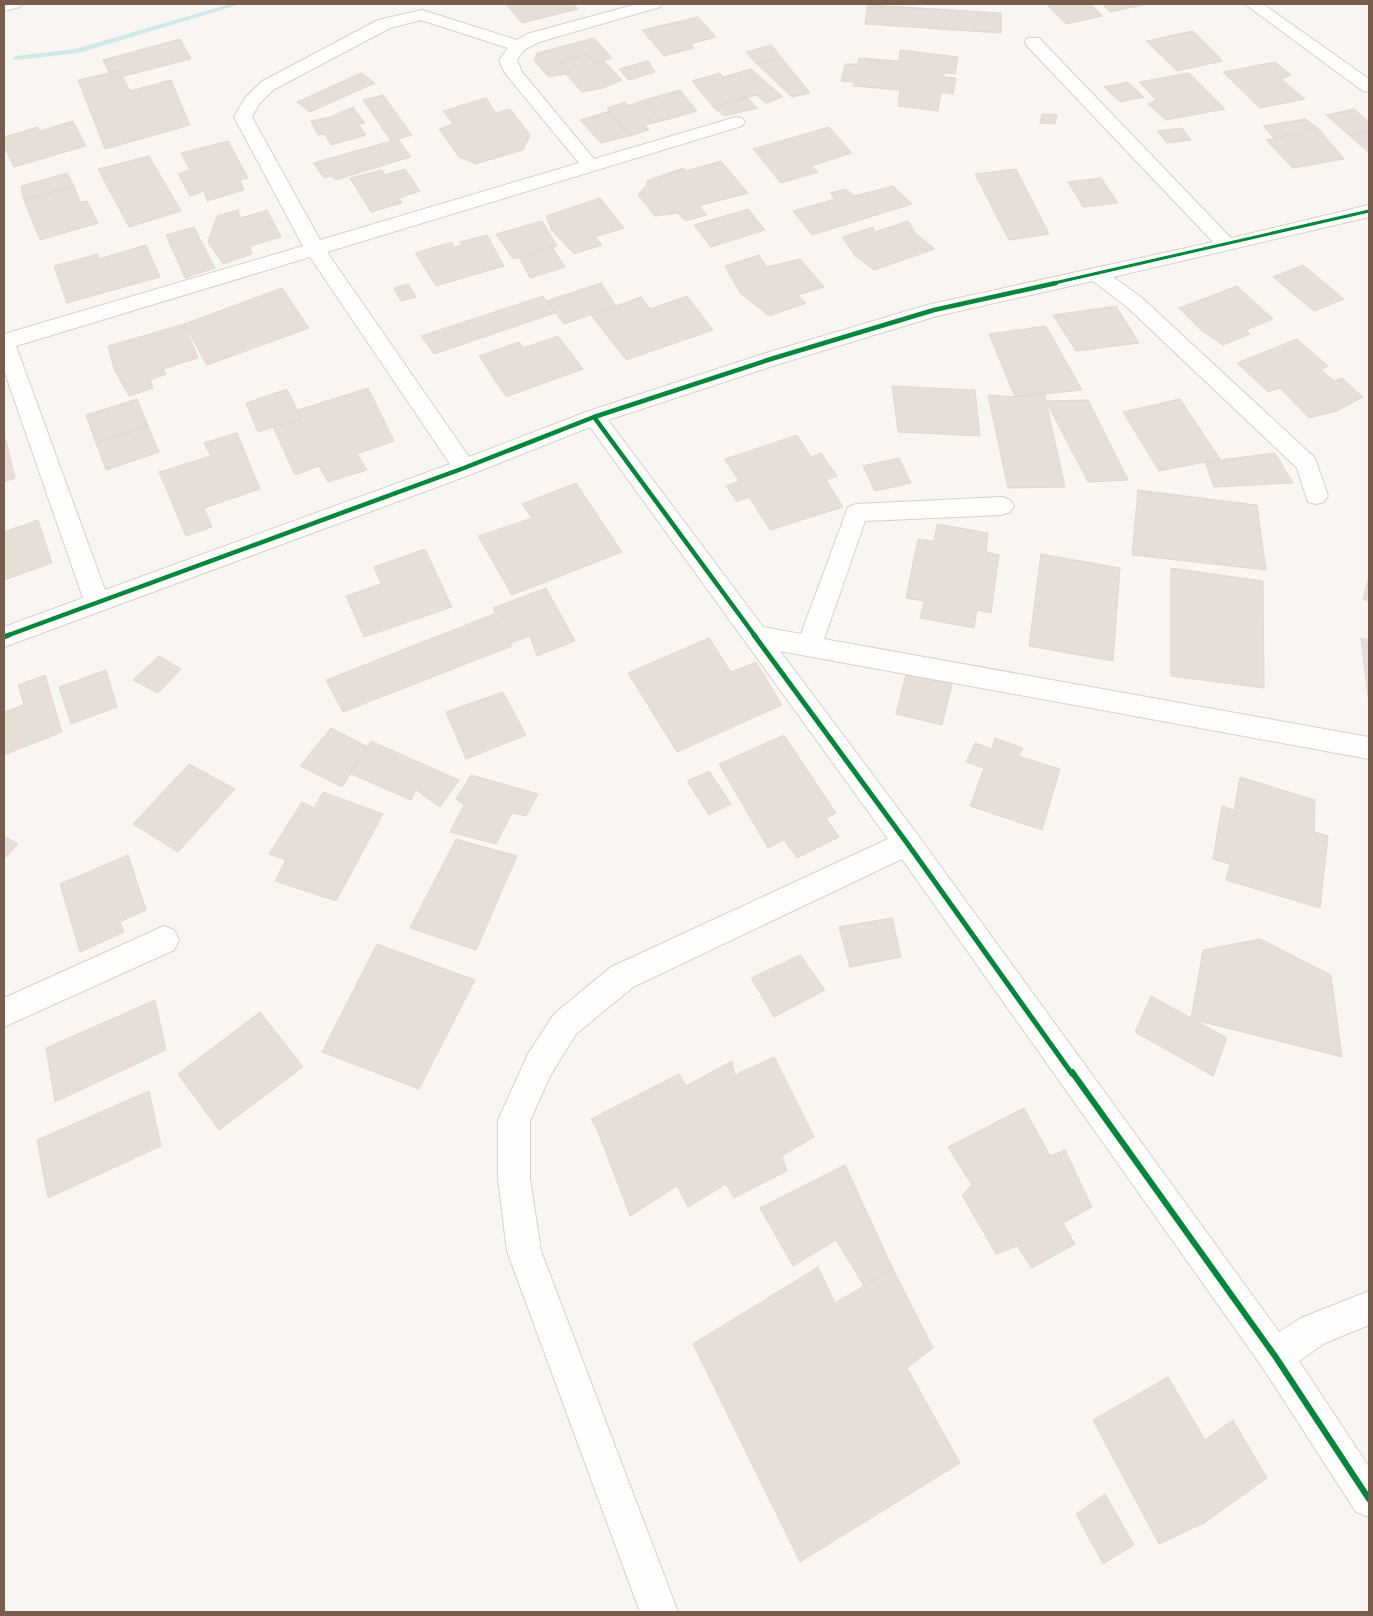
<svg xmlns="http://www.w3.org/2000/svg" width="1373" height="1616" font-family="'Nunito Sans',sans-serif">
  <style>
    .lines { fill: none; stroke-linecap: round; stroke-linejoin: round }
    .stream { fill: #d0e8ea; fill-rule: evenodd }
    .building { fill: #e6ded7; stroke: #e2d8d2 }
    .minor-casing { stroke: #d7d1cb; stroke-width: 2 }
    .minor { fill: #fefefd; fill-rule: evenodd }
    .cycleway-far3-casing { stroke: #fffaf3; stroke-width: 5 }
    .cycleway-far2-casing { stroke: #fffaf3; stroke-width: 7 }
    .cycleway-far1-casing { stroke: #fffaf3; stroke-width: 8 }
    .cycleway-casing { stroke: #fffaf3; stroke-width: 9 }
    .cycleway-far3 { stroke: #00873e; stroke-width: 3 }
    .cycleway-far2 { stroke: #00873e; stroke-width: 4.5 }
    .cycleway-far1 { stroke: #00873e; stroke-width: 5 }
    .cycleway { stroke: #00873e; stroke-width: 6 }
  </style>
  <rect width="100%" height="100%" fill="#f9f5f0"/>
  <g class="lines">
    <path class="stream" d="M 230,4 L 241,4 L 79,53 L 16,60 L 12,58 L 16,56 L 75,49 Z"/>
  </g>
  <path class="building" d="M 506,4 L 573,4 L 578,9 L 522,23 Z
    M 1046,4 L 1090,4 L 1103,16 L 1066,24 Z
    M 1102,4 L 1148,4 L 1110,12 Z
    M 868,5 L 1001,13 L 1001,33 L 865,24 Z
    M 698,17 L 716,37 L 690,44 L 694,48 L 664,56 L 642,30 Z
    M 1193,31 L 1223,61 L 1177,71 L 1146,41 Z
    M 594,38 L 612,58 L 596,63 L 586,54 L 561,61 L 571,73 L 549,77 L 534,61 L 537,53 Z
    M 180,39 L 191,59 L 112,79 L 103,60 Z
    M 771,45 L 781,57 L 757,64 L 746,52 Z
    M 900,50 L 958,57 L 955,74 L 944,73 L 944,77 L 956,78 L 953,94 L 941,92 L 938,111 L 898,106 L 900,90 L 853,86 L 854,82 L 841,81 L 845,64 L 857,64 L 859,58 L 899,61 Z
    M 586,54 L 596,63 L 603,60 L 622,80 L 603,88 L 582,92 L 566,74 L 571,73 L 561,61 Z
    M 781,57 L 810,93 L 792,97 L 757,64 Z
    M 648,61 L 655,72 L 629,80 L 619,69 Z
    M 1275,62 L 1291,75 L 1281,79 L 1305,99 L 1260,108 L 1223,72 Z
    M 751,69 L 783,97 L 766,103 L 756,95 L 713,107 L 692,81 L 720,73 L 723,77 Z
    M 119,71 L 130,91 L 171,80 L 190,125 L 105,149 L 78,80 Z
    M 361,73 L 375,83 L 310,112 L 297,102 Z
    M 1189,73 L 1225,109 L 1166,120 L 1148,104 L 1156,100 L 1139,82 Z
    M 1128,82 L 1144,97 L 1120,102 L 1104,87 Z
    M 680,90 L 697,111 L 662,121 L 644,100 Z
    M 383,95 L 412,135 L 391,141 L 363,100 Z
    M 747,97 L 757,108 L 724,116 L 713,107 Z
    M 486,98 L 496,113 L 510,109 L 530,135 L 523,150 L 476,164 L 459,157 L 439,129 L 453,124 L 443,111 Z
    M 644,100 L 662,121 L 645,125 L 649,130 L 629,136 L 607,108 L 625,102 L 628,106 Z
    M 353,107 L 365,123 L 358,124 L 366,135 L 331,145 L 325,134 L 318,135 L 311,121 L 330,117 Z
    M 1354,109 L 1369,122 L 1369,131 L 1350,136 L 1326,115 Z
    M 610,111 L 629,136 L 601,143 L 580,120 Z
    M 1042,114 L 1057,115 L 1055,124 L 1040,123 Z
    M 1305,119 L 1319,129 L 1274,138 L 1263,126 Z
    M 73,121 L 86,146 L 14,167 L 4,146 L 4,137 L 38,127 L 40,131 Z
    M 829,127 L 852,153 L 811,166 L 818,172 L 781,183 L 753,149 Z
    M 1182,128 L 1191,140 L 1167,143 L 1157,131 Z
    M 1319,129 L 1344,159 L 1293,168 L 1266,140 Z
    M 1369,131 L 1369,153 L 1350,136 Z
    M 398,139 L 411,157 L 335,180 L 332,176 L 324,178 L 313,163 Z
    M 228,141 L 248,178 L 240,180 L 244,190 L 207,201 L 204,191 L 190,196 L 178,174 L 190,170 L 181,153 Z
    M 149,156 L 181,211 L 129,227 L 98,169 Z
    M 721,161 L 748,193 L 699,206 L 707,215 L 685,221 L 678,213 L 655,216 L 638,195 L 646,186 L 647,181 L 683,168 L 686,171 Z
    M 405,169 L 420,191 L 399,198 L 402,203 L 371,212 L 350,178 L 382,170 L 385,175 Z
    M 1016,169 L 1049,234 L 1009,240 L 975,174 Z
    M 67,173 L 74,186 L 24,200 L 21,186 Z
    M 1101,178 L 1118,203 L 1083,207 L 1068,182 Z
    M 74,186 L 80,202 L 87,201 L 98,223 L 40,240 L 24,200 Z
    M 893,186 L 912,204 L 812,235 L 793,211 L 835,199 L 830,193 L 846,189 L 854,196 Z
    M 600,198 L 624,228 L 595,237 L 602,245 L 574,254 L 552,231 L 546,216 Z
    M 748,209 L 765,230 L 711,247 L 694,225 Z
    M 238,210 L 240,218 L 267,210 L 281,237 L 250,246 L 252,254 L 223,264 L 208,242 L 217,216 Z
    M 542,221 L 557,246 L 513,259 L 496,234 Z
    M 908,221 L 915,233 L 935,249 L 874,270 L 855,256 L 842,237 L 873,227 L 875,232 Z
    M 194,227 L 215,268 L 185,278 L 166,235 Z
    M 487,235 L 504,266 L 436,286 L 415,253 L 451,242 L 455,247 L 463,245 L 460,242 Z
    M 146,245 L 160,277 L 67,303 L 54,266 L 98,254 L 99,259 Z
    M 552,247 L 565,267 L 530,278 L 519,257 Z
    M 759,255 L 767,267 L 800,259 L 824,287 L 798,295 L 806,303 L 769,316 L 740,293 L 725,266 Z
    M 1303,265 L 1344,299 L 1314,311 L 1273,277 Z
    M 601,283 L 616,306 L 564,324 L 546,301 Z
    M 408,284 L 416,297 L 401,301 L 394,288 Z
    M 1237,286 L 1273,319 L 1246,330 L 1250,334 L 1223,345 L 1201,330 L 1179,308 Z
    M 282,288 L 309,328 L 207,365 L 184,324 Z
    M 543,296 L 555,313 L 434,354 L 421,336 Z
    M 687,296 L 713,330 L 626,360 L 591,315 L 641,297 L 650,309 Z
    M 1116,306 L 1139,343 L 1076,351 L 1053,315 Z
    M 184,324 L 198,358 L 163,369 L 166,374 L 150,380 L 153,388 L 129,396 L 114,369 L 108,346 Z
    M 1046,326 L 1082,390 L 1015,397 L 989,334 Z
    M 558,336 L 583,369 L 506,397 L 479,356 L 519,342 L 523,348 Z
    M 1297,339 L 1328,366 L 1321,370 L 1334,381 L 1342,378 L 1363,397 L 1337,411 L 1309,418 L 1280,388 L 1268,392 L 1237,363 Z
    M 892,386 L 975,390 L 980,436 L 898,432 Z
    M 368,388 L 394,441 L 357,454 L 367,470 L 328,482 L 319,466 L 295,475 L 273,427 L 301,418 L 298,410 Z
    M 287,389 L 301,418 L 258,432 L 246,403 Z
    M 1044,392 L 1065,487 L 1008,488 L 988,395 L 1015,397 Z
    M 137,399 L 148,426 L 96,443 L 86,415 Z
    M 1180,399 L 1220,459 L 1159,471 L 1123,412 Z
    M 1088,400 L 1128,480 L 1088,482 L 1046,401 Z
    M 148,426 L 159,452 L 106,470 L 96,443 Z
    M 237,433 L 260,489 L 204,508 L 212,527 L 186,536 L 159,472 L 211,456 L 204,443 Z
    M 797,435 L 811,457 L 821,453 L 837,476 L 826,480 L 843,507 L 770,530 L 749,497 L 737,502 L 726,486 L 739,481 L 725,459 Z
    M 6,440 L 15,478 L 4,482 L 4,441 Z
    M 1275,453 L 1293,483 L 1214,487 L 1205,462 Z
    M 899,458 L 911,483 L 875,491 L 863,466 Z
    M 576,483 L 622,552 L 512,595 L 478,536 L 532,518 L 522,504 Z
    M 1138,490 L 1257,505 L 1266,570 L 1132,555 Z
    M 38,520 L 52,563 L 4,580 L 4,532 Z
    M 937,524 L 988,533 L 986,552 L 999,555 L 991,613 L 977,610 L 974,628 L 920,618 L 924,601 L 906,598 L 918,539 L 934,541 Z
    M 425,549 L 452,607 L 364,637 L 346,596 L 381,584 L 374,567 Z
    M 1041,554 L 1120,568 L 1113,661 L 1029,646 Z
    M 1171,568 L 1263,581 L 1264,688 L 1171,676 Z
    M 1369,577 L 1369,601 L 1363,599 Z
    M 546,588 L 575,641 L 537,656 L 530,636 L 510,643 L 493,608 Z
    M 494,614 L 512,646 L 343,712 L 326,680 Z
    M 709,638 L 731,672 L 756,662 L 782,705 L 677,752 L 628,673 Z
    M 1361,638 L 1369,640 L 1369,705 Z
    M 159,656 L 181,669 L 158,693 L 133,680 Z
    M 106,670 L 117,707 L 71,724 L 59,687 Z
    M 906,674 L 952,684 L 942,725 L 896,714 Z
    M 45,675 L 62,732 L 4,755 L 4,712 L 24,705 L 18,685 Z
    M 503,692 L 526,735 L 466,759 L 446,712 Z
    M 331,728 L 368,747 L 342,787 L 300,766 Z
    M 784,735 L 836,813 L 826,818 L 839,837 L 797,858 L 784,840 L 768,848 L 719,764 Z
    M 995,738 L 1023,748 L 1018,756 L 1060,769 L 1042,830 L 970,806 L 984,768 L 966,762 L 975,743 L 992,749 Z
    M 371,741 L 459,780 L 440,807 L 416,790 L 411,800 L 351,774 Z
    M 189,764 L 235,789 L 178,852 L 133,824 Z
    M 709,771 L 731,804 L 709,815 L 687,781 Z
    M 471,775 L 538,794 L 526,816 L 512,813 L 496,844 L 450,832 L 464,805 L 456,799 Z
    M 1240,777 L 1315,800 L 1314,832 L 1328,836 L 1320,908 L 1226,880 L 1230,864 L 1213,859 L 1222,806 L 1234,810 Z
    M 323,792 L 383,814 L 336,901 L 275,881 L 286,860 L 269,854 L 302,802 L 314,808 Z
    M 4,836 L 18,844 L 4,859 Z
    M 456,839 L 517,856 L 476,950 L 410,928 Z
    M 128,855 L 146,910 L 120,922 L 124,932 L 80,952 L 60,884 Z
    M 892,918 L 901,957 L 850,967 L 839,927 Z
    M 1260,939 L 1331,975 L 1342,1057 L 1191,1019 L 1203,950 Z
    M 377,944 L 475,980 L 419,1089 L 322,1052 Z
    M 800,955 L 825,990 L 774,1017 L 751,978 Z
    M 1151,996 L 1227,1038 L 1213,1076 L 1135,1032 Z
    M 155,1000 L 166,1050 L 55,1102 L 46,1048 Z
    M 260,1012 L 303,1067 L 219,1130 L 178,1074 Z
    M 774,1057 L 814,1137 L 782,1156 L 787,1171 L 734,1198 L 726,1184 L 688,1207 L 677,1186 L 630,1216 L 597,1129 L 591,1119 L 679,1074 L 686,1086 L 732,1061 L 735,1075 Z
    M 149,1091 L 161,1146 L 48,1198 L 37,1140 Z
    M 1024,1108 L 1050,1156 L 1065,1150 L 1092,1207 L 1063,1223 L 1075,1244 L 1032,1268 L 1017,1246 L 996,1254 L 962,1195 L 972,1185 L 948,1147 Z
    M 845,1165 L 893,1269 L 864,1286 L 836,1240 L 793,1266 L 760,1208 Z
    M 818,1267 L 835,1303 L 893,1269 L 933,1348 L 907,1368 L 960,1463 L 800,1562 L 693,1344 Z
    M 1168,1377 L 1205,1440 L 1233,1420 L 1267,1478 L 1204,1523 L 1159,1544 L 1093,1420 Z
    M 1105,1494 L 1134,1545 L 1103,1564 L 1076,1514 Z"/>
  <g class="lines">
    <g class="minor-casing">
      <path id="minor" d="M 4,4 L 22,4 L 20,7 L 4,11 Z
        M 637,4 L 662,4 L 660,7 L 539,42 L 524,50 L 517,60 L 522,72 L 594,159 L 736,117 L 742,118 L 745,122 L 742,126 L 327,252 L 469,457 L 586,412 L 763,354 L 927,305 L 1213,242 L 1027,46 L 1025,42 L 1027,38 L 1039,38 L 1231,238 L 1369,205 L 1369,217 L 1113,277 L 1141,297 L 1315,458 L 1328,496 L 1324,502 L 1316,504 L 1308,502 L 1297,468 L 1127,307 L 1093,281 L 937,316 L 779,364 L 608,420 L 763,627 L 801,634 L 848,507 L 856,504 L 1002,497 L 1010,500 L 1014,506 L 1010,512 L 1002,515 L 865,521 L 824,639 L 1369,737 L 1369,759 L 780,651 L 917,834 L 1279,1332 L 1301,1318 L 1369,1291 L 1369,1325 L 1325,1343 L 1299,1361 L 1369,1467 L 1369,1517 L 1356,1512 L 1263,1368 L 902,859 L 633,987 L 576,1034 L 550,1076 L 530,1121 L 530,1179 L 541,1251 L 678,1612 L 640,1612 L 507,1251 L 498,1179 L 498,1120 L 528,1054 L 554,1014 L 611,967 L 888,839 L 590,427 L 472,474 L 4,647 L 4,627 L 83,598 L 4,370 L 4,334 L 303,246 L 234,117 L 245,98 L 261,82 L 378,20 L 422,10 L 517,40 L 527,34 ZM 421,20 L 508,48 L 499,60 L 505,73 L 579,163 L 320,240 L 252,117 L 259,104 L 273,90 L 390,28 ZM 310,257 L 450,464 L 105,590 L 16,346 Z
        M 1245,4 L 1263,4 L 1369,79 L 1369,92 L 1363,91 Z
        M 164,926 L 174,930 L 179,940 L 174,950 L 4,1027 L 4,998 Z"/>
    </g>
    <use href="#minor" class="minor"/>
    <g class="cycleway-far3-casing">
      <path id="cycleway-far3" d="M 1050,284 L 1369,211"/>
    </g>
    <g class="cycleway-far2-casing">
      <path id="cycleway-far2" d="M 594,417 L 755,636
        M 6,636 L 464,468 L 594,417 L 771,359 L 934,310 L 1056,283"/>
    </g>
    <g class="cycleway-far1-casing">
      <path id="cycleway-far1" d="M 754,635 L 907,843 L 1072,1074
        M 4,637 L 9,635"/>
    </g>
    <g class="cycleway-casing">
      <path id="cycleway" d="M 1072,1072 L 1275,1356 L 1369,1499"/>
    </g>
    <use href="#cycleway-far3" class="cycleway-far3"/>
    <use href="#cycleway-far2" class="cycleway-far2"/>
    <use href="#cycleway-far1" class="cycleway-far1"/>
    <use href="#cycleway" class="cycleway"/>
  </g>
  <rect width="1373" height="1616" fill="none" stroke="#7a5c4d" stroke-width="10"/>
</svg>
